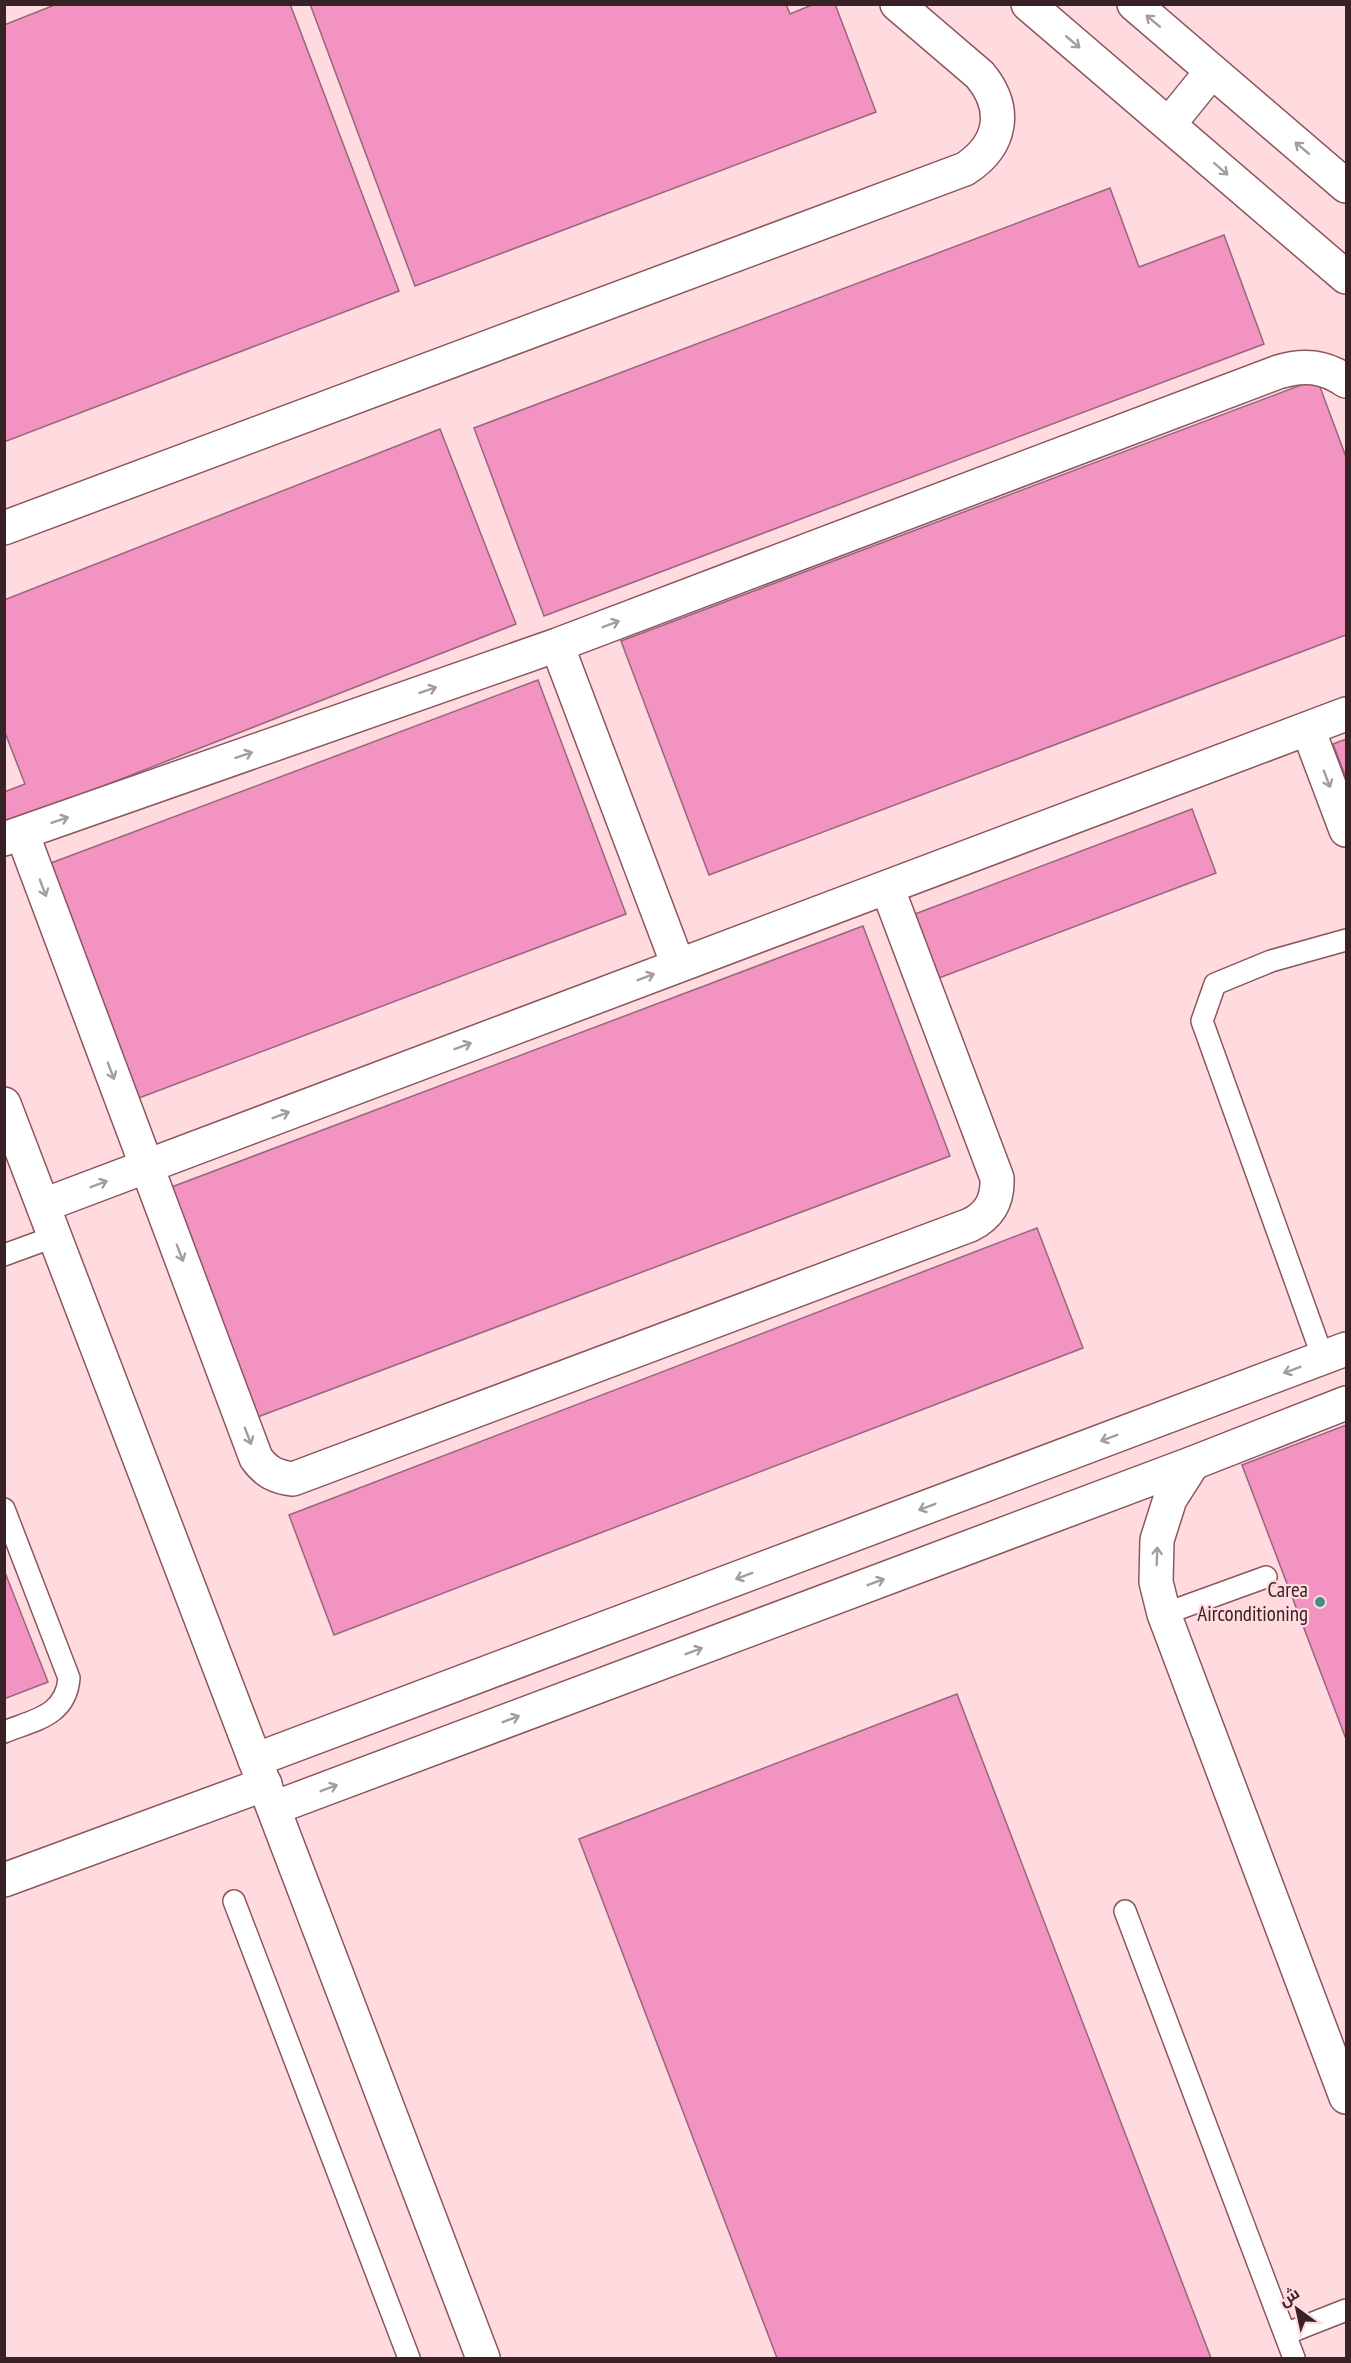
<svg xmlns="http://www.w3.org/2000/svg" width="1351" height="2363" font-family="'PT Sans Narrow',Cairo,sans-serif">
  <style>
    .building { fill: #f293c2; stroke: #97667d; stroke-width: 1.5 }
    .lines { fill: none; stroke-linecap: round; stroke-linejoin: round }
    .service-casing { stroke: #8b575f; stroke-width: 24 }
    .minor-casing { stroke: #8b575f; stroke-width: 36 }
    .tertiary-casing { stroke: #8b575f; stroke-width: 36 }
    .service { stroke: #fff; stroke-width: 21 }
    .minor { stroke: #fff; stroke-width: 33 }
    .tertiary { stroke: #fff; stroke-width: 33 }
    .oneway { stroke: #a59c9d }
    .poi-dot { fill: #468d88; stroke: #ffdade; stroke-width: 2 }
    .labels { text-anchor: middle; stroke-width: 4.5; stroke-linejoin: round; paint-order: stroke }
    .poi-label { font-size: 21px; fill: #382225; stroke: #ffdade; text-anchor: end }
  </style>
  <rect width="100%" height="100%" fill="#ffdade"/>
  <path class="building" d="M 57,4 L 290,4 L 399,291 L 4,442 L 4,25 Z
    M 310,4 L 786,4 L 790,14 L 814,4 L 835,4 L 876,112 L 415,286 Z
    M 1110,188 L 1139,267 L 1224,235 L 1264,344 L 544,616 L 474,428 Z
    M 1317,379 L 1346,457 L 1346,635 L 709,875 L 621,641 Z
    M 440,429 L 516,624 L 4,825 L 4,792 L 25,784 L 4,730 L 4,600 Z
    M 538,680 L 626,914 L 131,1101 L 43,866 Z
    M 1346,739 L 1346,778 L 1333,744 Z
    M 1192,809 L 1216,873 L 939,978 L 915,914 Z
    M 863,926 L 950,1156 L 255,1418 L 169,1188 Z
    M 1037,1228 L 1083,1348 L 334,1635 L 289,1515 Z
    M 1346,1425 L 1346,1739 L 1242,1465 Z
    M 4,1570 L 48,1682 L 4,1699 Z
    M 957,1694 L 1211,2358 L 777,2358 L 579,1839 Z"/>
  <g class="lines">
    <g class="service-casing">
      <path id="service" d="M 4,1255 L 56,1236
        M 1323,1358 L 1202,1021 L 1215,984 L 1271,961 L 1346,940
        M 4,1509 L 69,1678 C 66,1716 34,1720 4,1732
        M 1164,1614 L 1266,1577
        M 234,1901 L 409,2358
        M 1125,1911 L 1294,2358
        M 1285,2334 L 1346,2310"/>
    </g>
    <g class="minor-casing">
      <path id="minor" d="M 1028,4 L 1346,277
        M 1134,4 L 1346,186
        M 1169,124 L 1212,71
        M 4,528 L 965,169 C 1002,145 1008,109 980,75 L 897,4
        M 557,645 L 678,965
        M 1308,729 L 1346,830
        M 22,833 L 256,1458 C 266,1472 276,1477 293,1479 L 970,1225 C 990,1215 998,1200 997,1178 L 887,887
        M 4,839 L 557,645 L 1278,372 C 1304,364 1324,366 1346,381
        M 4,1104 L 255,1760
        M 44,1205 L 1346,714
        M 1193,1463 L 1170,1499 L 1157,1540 L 1156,1582 L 1164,1614 L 1346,2097
        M 4,1880 L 265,1784"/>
    </g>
    <g class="tertiary-casing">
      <path id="tertiary" d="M 274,1808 L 1193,1463 L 1346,1403
        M 483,2358 L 255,1760 L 1346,1349"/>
    </g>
    <use href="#service" class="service"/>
    <use href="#minor" class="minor"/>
    <use href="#tertiary" class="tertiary"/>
  </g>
  <defs><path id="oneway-shaft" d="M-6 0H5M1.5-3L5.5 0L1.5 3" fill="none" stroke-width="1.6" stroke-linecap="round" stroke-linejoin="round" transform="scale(1.5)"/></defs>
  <g class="oneway">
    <use href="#oneway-shaft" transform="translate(1153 21) rotate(-140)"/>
    <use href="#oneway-shaft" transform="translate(1073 42) rotate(40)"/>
    <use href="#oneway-shaft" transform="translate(1302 148) rotate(-140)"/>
    <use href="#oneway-shaft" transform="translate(1221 169) rotate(41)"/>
    <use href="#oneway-shaft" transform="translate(611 624) rotate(-21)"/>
    <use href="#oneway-shaft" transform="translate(428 690) rotate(-19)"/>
    <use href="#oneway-shaft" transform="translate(244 755) rotate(-19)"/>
    <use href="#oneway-shaft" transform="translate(1327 779) rotate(69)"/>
    <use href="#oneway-shaft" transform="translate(60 820) rotate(-19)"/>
    <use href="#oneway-shaft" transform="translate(43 888) rotate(69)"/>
    <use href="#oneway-shaft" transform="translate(646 977) rotate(-21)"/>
    <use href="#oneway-shaft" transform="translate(463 1046) rotate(-21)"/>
    <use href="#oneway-shaft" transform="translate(111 1071) rotate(69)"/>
    <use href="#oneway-shaft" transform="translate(281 1115) rotate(-21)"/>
    <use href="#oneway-shaft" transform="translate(99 1184) rotate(-21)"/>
    <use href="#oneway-shaft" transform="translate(180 1253) rotate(69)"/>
    <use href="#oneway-shaft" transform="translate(1292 1370) rotate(159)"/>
    <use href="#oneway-shaft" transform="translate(248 1436) rotate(69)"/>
    <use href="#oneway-shaft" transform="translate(1109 1438) rotate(159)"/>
    <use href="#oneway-shaft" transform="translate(927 1507) rotate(159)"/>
    <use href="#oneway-shaft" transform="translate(1157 1556) rotate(-88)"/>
    <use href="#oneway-shaft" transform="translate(744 1576) rotate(159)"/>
    <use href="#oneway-shaft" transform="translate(876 1582) rotate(-21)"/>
    <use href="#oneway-shaft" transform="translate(694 1651) rotate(-21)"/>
    <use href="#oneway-shaft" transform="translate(511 1719) rotate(-21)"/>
    <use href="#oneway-shaft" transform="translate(329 1788) rotate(-21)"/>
  </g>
  <circle class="poi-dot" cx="1320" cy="1602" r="6"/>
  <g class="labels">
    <g class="poi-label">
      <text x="1308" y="1597">Carea<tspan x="1308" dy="24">Airconditioning</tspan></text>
    </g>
  </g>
  <rect width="1351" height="2363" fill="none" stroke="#382225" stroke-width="12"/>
  <g transform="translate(1297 2309) rotate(327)" stroke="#ffdade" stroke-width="4.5" paint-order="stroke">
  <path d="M0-4.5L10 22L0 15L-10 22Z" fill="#382225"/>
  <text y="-9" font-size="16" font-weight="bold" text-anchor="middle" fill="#382225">ش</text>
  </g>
</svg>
